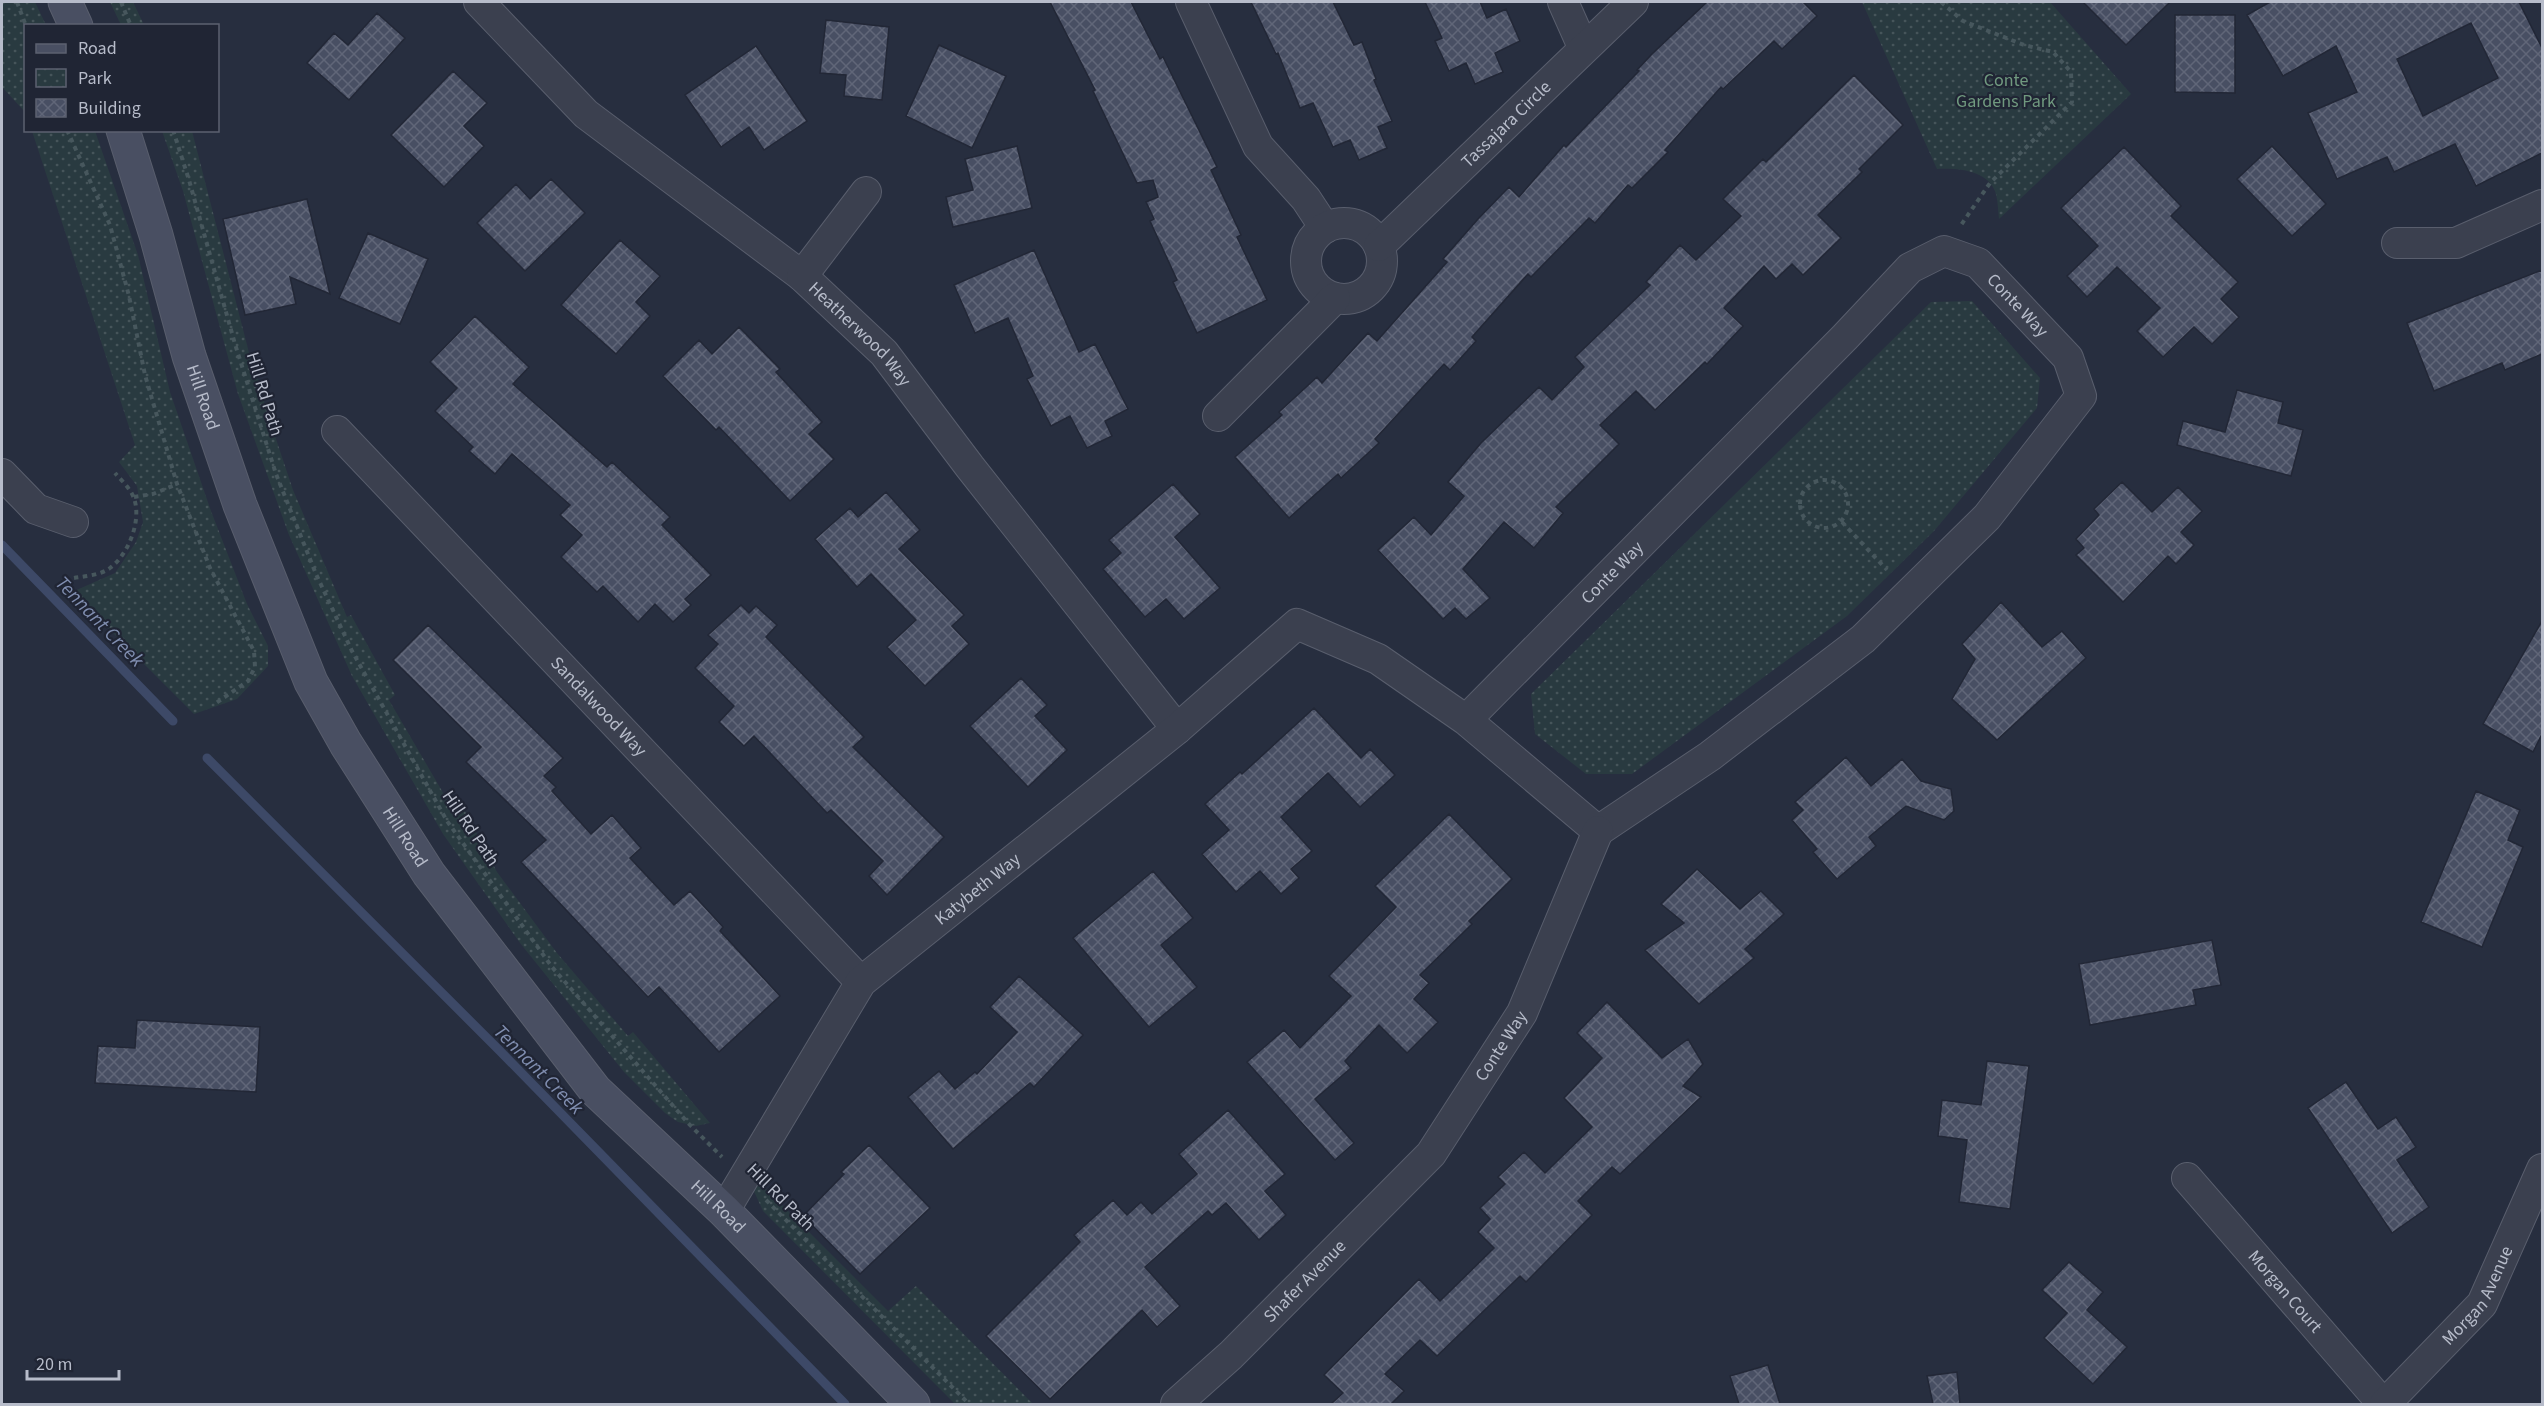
<svg xmlns="http://www.w3.org/2000/svg" width="2544" height="1406" font-family="'Source Sans 3',sans-serif">
  <style>
    .park { fill: url(#park-dots) }
    .lines { fill: none; stroke-linecap: round; stroke-linejoin: round }
    .stream { stroke: #3d4967; stroke-width: 9 }
    .building { fill: url(#building-cross-hatch); stroke: #222736; stroke-width: 1.5; fill-rule: evenodd }
    .minor-casing { stroke: #595e6d; stroke-width: 32 }
    .secondary-casing { stroke: #595e6d; stroke-width: 35 }
    .path { stroke: #47575d; stroke-width: 4; stroke-dasharray: 4.5 4.5; stroke-linecap: butt }
    .minor { stroke: #3b404f; stroke-width: 30 }
    .secondary { stroke: #494f62; stroke-width: 33 }
    .labels { text-anchor: middle; stroke-width: 4.5; stroke-linejoin: round; paint-order: stroke }
    .park-label { font-size: 18px; fill: #70997f; stroke: #202534 }
    .street-label { font-size: 18px; fill: #b7bcca; stroke: #202534 }
    .water-label { font-size: 20px; font-style: italic; fill: #808eb0; stroke: #202534 }
  </style>
  <defs>
    <pattern id="park-dots" width="8" height="8" patternUnits="userSpaceOnUse" patternTransform="scale(1.5)"><rect width="8" height="8" fill="#293a40"/><path d="M2 2h.1M6 6h.1" fill="none" stroke="#46555a" stroke-width="1.8" stroke-linecap="round"/></pattern>
    <pattern id="building-cross-hatch" width="8" height="8" patternUnits="userSpaceOnUse" patternTransform="scale(1.5)"><rect width="8" height="8" fill="#484f63"/><path d="M0 0l8 8M0 8l8-8" fill="none" stroke="#606678"/></pattern>
  </defs>
  <rect width="100%" height="100%" fill="#272e3f"/>
  <path class="park" d="M 2,2 L 35,2 L 46,25 L 26,26 L 25,112 L 2,87 Z
    M 110,2 L 133,2 L 144,25 L 121,25 Z
    M 1862,2 L 2050,2 L 2131,94 L 1999,219 C 1998,211 1998,202 1996,194 C 1989,170 1958,168 1937,169 Z
    M 32,131 L 95,131 L 138,255 L 170,392 L 211,511 L 247,604 L 268,646 L 268,666 L 237,699 L 194,714 L 72,592 L 115,573 L 136,542 L 143,522 L 137,486 L 119,462 L 135,445 Z
    M 162,131 L 192,131 L 255,376 L 267,388 L 264,403 L 293,490 L 347,617 L 351,615 L 395,695 L 389,700 L 449,803 L 458,798 L 497,872 L 557,953 L 628,1036 L 633,1032 L 710,1123 L 696,1126 L 678,1122 L 665,1113 L 624,1072 L 520,943 L 443,834 L 352,676 L 289,535 L 238,394 L 183,191 Z
    M 1972,301 L 2040,378 L 2037,408 L 1934,531 L 1847,616 L 1632,774 L 1586,774 L 1535,734 L 1531,694 L 1931,302 Z
    M 753,1176 L 888,1311 L 916,1286 L 1033,1404 L 955,1404 L 763,1211 L 752,1187 Z"/>
  <g class="lines">
    <path class="stream" d="M 2,545 L 173,721
      M 207,758 L 500,1051 L 845,1404"/>
  </g>
  <path class="building" d="M 1050,2 L 1131,2 L 1160,59 L 1163,57 L 1217,167 L 1211,170 L 1241,235 L 1237,237 L 1267,300 L 1197,333 L 1173,282 L 1177,280 L 1150,221 L 1154,219 L 1146,202 L 1158,197 L 1153,180 L 1137,183 L 1093,91 L 1095,90 Z
    M 1251,2 L 1333,2 L 1354,45 L 1362,42 L 1376,79 L 1374,80 L 1392,121 L 1378,127 L 1387,148 L 1359,160 L 1350,140 L 1333,147 L 1313,103 L 1300,108 L 1278,53 L 1276,54 Z
    M 1425,2 L 1480,2 L 1487,18 L 1506,9 L 1520,41 L 1495,53 L 1503,72 L 1475,84 L 1466,63 L 1449,71 L 1435,41 L 1442,38 Z
    M 1707,2 L 1803,2 L 1817,16 L 1782,49 L 1774,41 L 1723,89 L 1721,87 L 1665,150 L 1668,152 L 1632,188 L 1628,185 L 1595,223 L 1589,218 L 1531,277 L 1528,274 L 1472,337 L 1476,341 L 1450,370 L 1444,364 L 1375,439 L 1379,443 L 1341,478 L 1338,474 L 1289,518 L 1235,457 L 1282,415 L 1279,412 L 1317,377 L 1322,383 L 1368,333 L 1377,341 L 1447,262 L 1443,259 L 1478,219 L 1509,187 L 1519,197 L 1564,145 L 1566,147 L 1639,71 L 1637,70 L 1652,54 Z
    M 2083,2 L 2170,2 L 2126,45 Z
    M 2270,2 L 2519,2 L 2542,48 L 2542,153 L 2476,186 L 2455,144 L 2394,172 L 2387,157 L 2337,179 L 2308,113 L 2357,92 L 2336,46 L 2283,76 L 2247,15 ZM 2471,23 L 2498,78 L 2423,116 L 2397,59 Z
    M 377,13 L 405,38 L 349,100 L 307,63 L 334,33 L 348,45 Z
    M 2175,15 L 2235,15 L 2235,93 L 2175,92 Z
    M 826,20 L 889,27 L 882,100 L 844,96 L 846,75 L 820,73 Z
    M 939,45 L 1006,76 L 972,148 L 906,116 Z
    M 756,46 L 807,121 L 764,150 L 749,127 L 721,147 L 685,95 Z
    M 453,71 L 487,103 L 464,126 L 484,146 L 444,187 L 391,135 Z
    M 1854,75 L 1903,125 L 1859,169 L 1862,172 L 1818,215 L 1841,238 L 1803,275 L 1792,264 L 1776,279 L 1764,266 L 1724,308 L 1743,326 L 1707,364 L 1705,362 L 1655,410 L 1636,391 L 1600,425 L 1619,444 L 1556,507 L 1563,513 L 1534,548 L 1504,522 L 1463,569 L 1490,598 L 1466,619 L 1455,608 L 1443,619 L 1378,550 L 1414,517 L 1431,535 L 1464,496 L 1448,482 L 1481,443 L 1539,387 L 1552,400 L 1584,367 L 1575,357 L 1650,285 L 1646,282 L 1680,245 L 1696,260 L 1741,216 L 1723,199 L 1763,159 L 1766,162 Z
    M 1017,146 L 1032,208 L 953,227 L 946,197 L 973,190 L 965,159 Z
    M 2272,146 L 2326,204 L 2292,236 L 2237,179 Z
    M 2124,147 L 2181,206 L 2171,216 L 2238,282 L 2221,299 L 2239,317 L 2212,344 L 2194,327 L 2163,357 L 2137,331 L 2160,308 L 2117,267 L 2087,297 L 2067,276 L 2098,246 L 2061,208 Z
    M 551,179 L 585,213 L 525,271 L 477,223 L 516,184 L 530,199 Z
    M 307,199 L 330,294 L 290,277 L 296,304 L 245,315 L 223,219 Z
    M 368,233 L 428,259 L 400,324 L 339,298 Z
    M 620,240 L 660,276 L 636,302 L 650,316 L 616,354 L 561,305 Z
    M 1034,250 L 1079,352 L 1095,344 L 1128,409 L 1105,421 L 1112,436 L 1087,448 L 1070,416 L 1051,426 L 1027,379 L 1033,376 L 1008,318 L 975,333 L 954,285 Z
    M 2542,270 L 2542,354 L 2505,370 L 2502,363 L 2434,391 L 2407,323 Z
    M 475,316 L 529,367 L 513,384 L 607,467 L 612,462 L 670,517 L 662,525 L 711,575 L 685,599 L 691,605 L 673,622 L 655,604 L 638,622 L 603,586 L 597,592 L 561,557 L 582,535 L 560,515 L 570,505 L 512,454 L 495,474 L 469,451 L 473,447 L 435,411 L 457,388 L 430,362 Z
    M 739,327 L 780,369 L 776,372 L 822,422 L 809,434 L 834,459 L 790,501 L 719,427 L 716,430 L 663,376 L 699,340 L 712,354 Z
    M 2237,390 L 2283,402 L 2278,423 L 2303,430 L 2291,476 L 2177,445 L 2183,421 L 2225,432 Z
    M 2122,482 L 2152,512 L 2178,487 L 2202,511 L 2181,532 L 2194,545 L 2176,564 L 2168,556 L 2123,602 L 2076,555 L 2084,548 L 2076,539 L 2099,515 L 2094,509 Z
    M 1173,484 L 1200,514 L 1175,537 L 1220,588 L 1184,619 L 1166,599 L 1145,617 L 1103,569 L 1121,553 L 1109,540 Z
    M 886,492 L 920,530 L 899,549 L 964,615 L 952,626 L 969,644 L 925,686 L 887,647 L 916,620 L 871,574 L 857,587 L 815,539 L 850,508 L 858,517 Z
    M 2001,602 L 2042,647 L 2062,631 L 2086,658 L 1997,740 L 1952,699 L 1975,659 L 1962,644 Z
    M 741,605 L 749,613 L 756,606 L 777,625 L 766,637 L 864,737 L 853,747 L 944,837 L 887,895 L 869,876 L 883,861 L 831,810 L 827,813 L 754,736 L 744,746 L 719,722 L 734,706 L 695,668 L 718,644 L 708,635 Z
    M 2542,621 L 2542,734 L 2533,752 L 2483,724 Z
    M 428,625 L 563,758 L 544,776 L 556,787 L 552,791 L 591,834 L 612,815 L 641,848 L 630,858 L 674,905 L 690,891 L 723,927 L 720,931 L 780,996 L 719,1052 L 659,987 L 648,997 L 521,862 L 546,840 L 466,762 L 481,747 L 393,660 Z
    M 1021,678 L 1047,705 L 1035,716 L 1067,750 L 1028,787 L 970,726 Z
    M 1314,708 L 1361,758 L 1370,749 L 1395,775 L 1360,807 L 1328,773 L 1281,817 L 1312,851 L 1291,869 L 1299,878 L 1281,894 L 1260,871 L 1236,892 L 1202,854 L 1229,830 L 1205,804 L 1240,772 L 1242,774 Z
    M 1846,757 L 1871,786 L 1902,759 L 1921,781 L 1951,789 L 1954,811 L 1944,820 L 1906,806 L 1869,837 L 1876,846 L 1837,879 L 1813,852 L 1817,849 L 1792,820 L 1803,810 L 1795,802 Z
    M 2476,791 L 2520,810 L 2508,840 L 2523,847 L 2482,947 L 2421,922 Z
    M 1449,814 L 1512,879 L 1469,921 L 1472,924 L 1420,975 L 1429,983 L 1414,999 L 1438,1022 L 1407,1053 L 1379,1025 L 1345,1061 L 1351,1068 L 1315,1099 L 1354,1143 L 1335,1160 L 1247,1062 L 1284,1030 L 1300,1048 L 1351,996 L 1329,976 L 1396,907 L 1375,886 Z
    M 1697,869 L 1740,909 L 1761,891 L 1784,914 L 1745,949 L 1754,958 L 1699,1004 L 1645,950 L 1684,923 L 1661,904 Z
    M 1153,871 L 1193,918 L 1161,945 L 1197,987 L 1149,1027 L 1073,938 Z
    M 2212,940 L 2221,985 L 2193,990 L 2196,1005 L 2090,1025 L 2079,964 Z
    M 1019,976 L 1083,1035 L 1034,1087 L 1030,1083 L 953,1149 L 908,1097 L 939,1071 L 955,1089 L 975,1072 L 977,1074 L 1017,1032 L 990,1007 Z
    M 1607,1002 L 1662,1058 L 1688,1039 L 1703,1064 L 1683,1086 L 1701,1097 L 1620,1174 L 1612,1167 L 1578,1201 L 1592,1215 L 1526,1282 L 1520,1276 L 1437,1356 L 1420,1340 L 1385,1374 L 1404,1391 L 1391,1404 L 1331,1404 L 1343,1393 L 1324,1375 L 1419,1279 L 1440,1301 L 1494,1248 L 1478,1232 L 1490,1219 L 1480,1208 L 1505,1184 L 1498,1177 L 1524,1152 L 1545,1173 L 1592,1127 L 1564,1098 L 1602,1058 L 1577,1033 Z
    M 137,1020 L 260,1027 L 256,1092 L 95,1083 L 98,1046 L 135,1048 Z
    M 1987,1061 L 2029,1066 L 2010,1209 L 1959,1202 L 1967,1140 L 1938,1136 L 1942,1100 L 1981,1105 Z
    M 2346,1082 L 2378,1129 L 2396,1117 L 2416,1147 L 2397,1160 L 2429,1207 L 2392,1233 L 2308,1108 Z
    M 1228,1110 L 1285,1174 L 1265,1191 L 1286,1215 L 1259,1240 L 1226,1203 L 1212,1215 L 1208,1211 L 1145,1267 L 1180,1306 L 1157,1327 L 1142,1310 L 1050,1399 L 986,1336 L 1080,1242 L 1074,1235 L 1113,1200 L 1127,1215 L 1141,1202 L 1152,1214 L 1197,1174 L 1179,1154 Z
    M 869,1145 L 930,1208 L 860,1274 L 803,1216 L 844,1174 L 841,1172 Z
    M 2069,1262 L 2103,1292 L 2087,1310 L 2127,1347 L 2093,1384 L 2044,1338 L 2067,1313 L 2042,1290 Z
    M 1768,1365 L 1780,1404 L 1739,1404 L 1730,1376 Z
    M 1957,1372 L 1960,1404 L 1933,1404 L 1927,1376 Z"/>
  <g class="lines">
    <g class="minor-casing">
      <g id="minor">
        <path id="s1" d="M 479,2 L 586,114 L 802,276 L 884,353 L 970,467 L 1177,729"/>
        <path d="M 1191,2 L 1258,146 L 1306,199 L 1325,228"/>
        <path d="M 1563,2 L 1583,47"/>
        <circle cx="1344" cy="261" r="38"/>
        <path d="M 2397,243 L 2456,243 L 2542,205"/>
        <path id="s2" d="M 1379,246 L 1633,2"/>
        <path d="M 802,276 L 866,192"/>
        <path d="M 1218,416 L 1335,298"/>
        <path id="s3" d="M 337,431 L 861,982"/>
        <path d="M 2,474 L 36,509 L 73,522"/>
        <path id="s4" d="M 2187,1178 L 2383,1404"/>
        <path id="s5" d="M 724,1211 L 861,982 L 1177,729 L 1297,624 L 1378,659 L 1466,720 L 1845,337 L 1910,268 L 1944,251 L 1978,263 L 2068,358 L 2081,396 L 1987,517 L 1863,639 L 1710,756 L 1598,831 L 1466,720"/>
        <path id="s6" d="M 1176,1404 L 1231,1355 L 1431,1154 L 1522,1013 L 1598,831"/>
        <path id="s7" d="M 2385,1404 L 2482,1304 L 2542,1169"/>
      </g>
    </g>
    <g class="secondary-casing">
      <g id="secondary">
        <path d="M 65,2 L 76,26"/>
        <path id="s8" d="M 123,130 L 156,235 L 189,356 L 240,505 L 311,682 L 346,744 L 429,874 L 595,1090 L 724,1211 L 913,1404"/>
      </g>
    </g>
    <path class="path" d="M 17,2 L 26,26
      M 121,2 L 131,26
      M 1941,2 L 1963,21 L 2024,45 L 2053,52 L 2071,72 L 2072,102 L 1990,183 L 1961,225
      M 67,130 L 110,225 L 129,296 L 145,375 L 177,484 L 210,568 L 254,651 L 255,667 L 248,681 L 216,703
      M 173,130 L 189,180 L 235,344 L 276,474 L 316,574 L 352,651 L 447,821 L 552,967 L 688,1123 L 722,1157
      M1800 504a24 24 0 1 1 48 0a24 24 0 1 1-48 0Z
      M 134,497 L 153,494 L 177,484
      M 1842,522 L 1887,570
      M 74,578 C 86,576 101,575 110,568 C 129,554 143,518 133,496 C 129,487 121,480 115,473
      M 766,1200 L 969,1404"/>
    <use href="#minor" class="minor"/>
    <use href="#secondary" class="secondary"/>
  </g>
  <g class="labels">
    <g class="park-label">
      <text x="2006" y="86">Conte<tspan x="2006" dy="21">Gardens Park</tspan></text>
    </g>
    <g class="street-label">
      <text dy="6" stroke="none"><textPath href="#s2" startOffset="176">Tassajara Circle</textPath></text>
      <text dy="6" stroke="none"><textPath href="#s5" startOffset="1792">Conte Way</textPath></text>
      <text dy="6" stroke="none"><textPath href="#s1" startOffset="507">Heatherwood Way</textPath></text>
      <text transform="translate(265 394) rotate(73)" y="6">Hill Rd Path</text>
      <text dy="6" stroke="none"><textPath href="#s8" startOffset="279">Hill Road</textPath></text>
      <text dy="6" stroke="none"><textPath href="#s5" startOffset="1234">Conte Way</textPath></text>
      <text dy="6" stroke="none"><textPath href="#s3" startOffset="380">Sandalwood Way</textPath></text>
      <text transform="translate(471 828) rotate(56)" y="6">Hill Rd Path</text>
      <text dy="6" stroke="none"><textPath href="#s8" startOffset="765">Hill Road</textPath></text>
      <text dy="6" stroke="none"><textPath href="#s5" startOffset="416">Katybeth Way</textPath></text>
      <text dy="6" stroke="none"><textPath href="#s6" startOffset="486">Conte Way</textPath></text>
      <text transform="translate(781 1197) rotate(45)" y="6">Hill Rd Path</text>
      <text dy="6" stroke="none"><textPath href="#s8" startOffset="1251">Hill Road</textPath></text>
      <text dy="6" stroke="none"><textPath href="#s6" startOffset="178">Shafer Avenue</textPath></text>
      <text dy="6" stroke="none"><textPath href="#s4" startOffset="150">Morgan Court</textPath></text>
      <text dy="6" stroke="none"><textPath href="#s7" startOffset="144">Morgan Avenue</textPath></text>
    </g>
    <g class="water-label">
      <text transform="translate(100 621) rotate(46)" y="7">Tennant Creek</text>
      <text transform="translate(539 1069) rotate(45)" y="7">Tennant Creek</text>
    </g>
  </g>
  <rect width="2544" height="1406" fill="none" stroke="#b7bcca" stroke-width="6"/>
  <rect x="24" y="24" width="195" height="108" fill="#202534" stroke="#5c6170" stroke-width="1.5"/>
  <rect x="36" y="44" width="30" height="9" fill="#494f62" stroke="#5c6170" stroke-width="1.5"/>
  <text x="78" y="54" font-size="18" fill="#b7bcca">Road</text>
  <rect x="36" y="69" width="30" height="18" fill="url(#park-dots)" stroke="#5c6170" stroke-width="1.5"/>
  <text x="78" y="84" font-size="18" fill="#b7bcca">Park</text>
  <rect x="36" y="99" width="30" height="18" fill="url(#building-cross-hatch)" stroke="#5c6170" stroke-width="1.5"/>
  <text x="78" y="114" font-size="18" fill="#b7bcca">Building</text>
  <path d="M27 1370v9h92v-9" fill="none" stroke="#b7bcca" stroke-width="3"/>
  <text x="36" y="1370" font-size="18" fill="#b7bcca" stroke="#202534" stroke-width="4.5" paint-order="stroke">20 m</text>
</svg>
